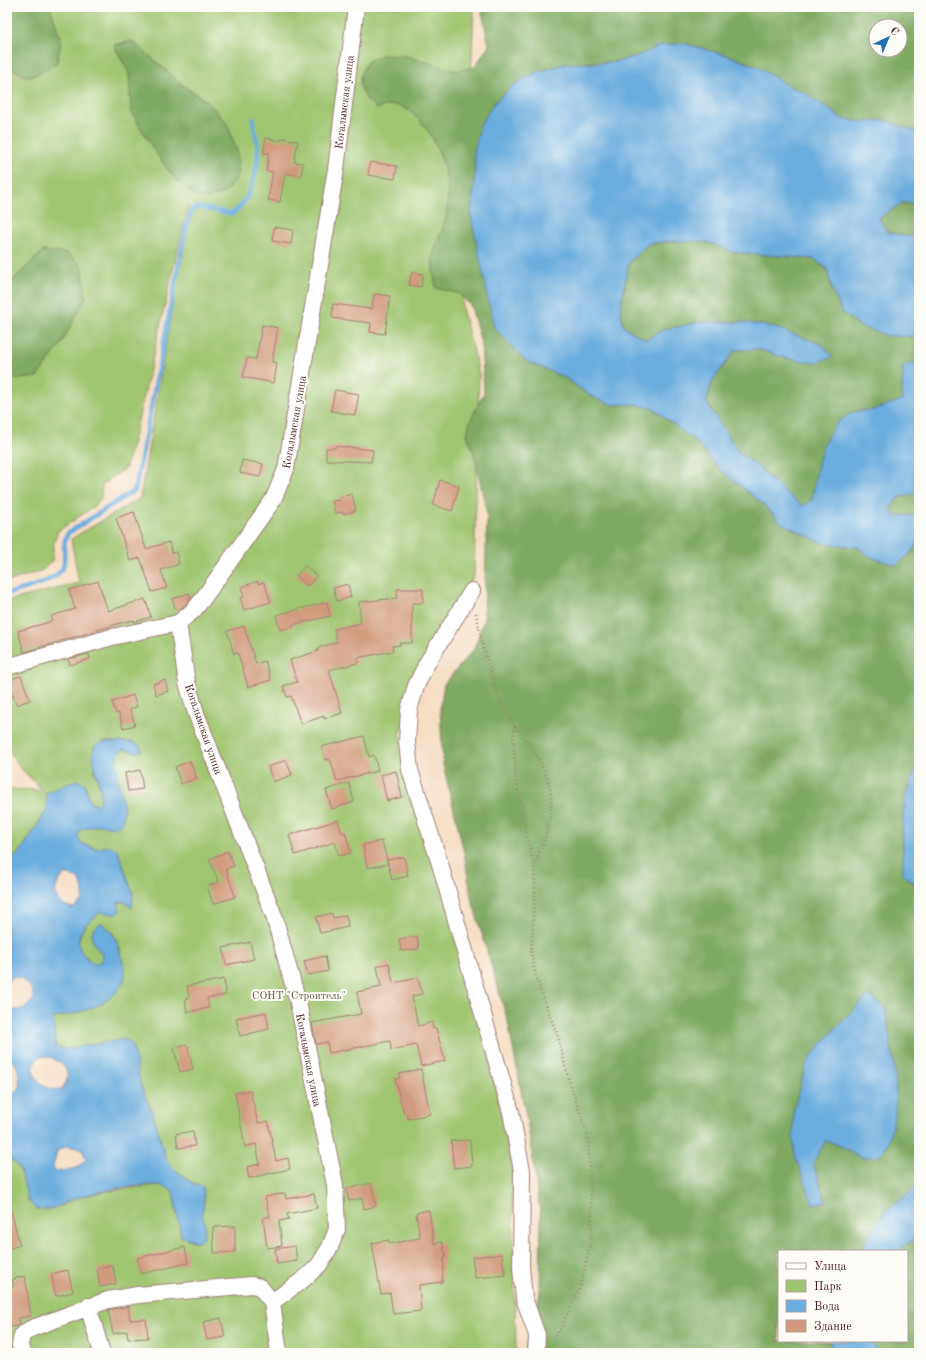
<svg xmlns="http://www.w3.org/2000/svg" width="926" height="1360" font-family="'Old Standard TT',serif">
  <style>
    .green { fill: #a0c570; stroke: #75724e; fill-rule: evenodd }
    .forest { fill: #80aa62; stroke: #656446; fill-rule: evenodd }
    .water { fill: #6aaddf; stroke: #5a6685; fill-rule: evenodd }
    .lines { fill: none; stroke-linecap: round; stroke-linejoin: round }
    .stream { stroke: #6aaddf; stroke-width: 4.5 }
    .building { fill: #d19a7c }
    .minor-casing { stroke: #a07e76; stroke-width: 18 }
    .path { stroke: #a07e76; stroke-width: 2.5; stroke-dasharray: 1 3; stroke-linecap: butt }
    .minor { stroke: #fff; stroke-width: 16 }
    .labels { text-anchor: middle; stroke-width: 4; stroke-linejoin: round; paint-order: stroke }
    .street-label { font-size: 11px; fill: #4a1f2b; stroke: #fdfcf7 }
    .park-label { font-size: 11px; fill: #685943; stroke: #fdfcf7 }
  </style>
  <rect width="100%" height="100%" fill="#fdfcf7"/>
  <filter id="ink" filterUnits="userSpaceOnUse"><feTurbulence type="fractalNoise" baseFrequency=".025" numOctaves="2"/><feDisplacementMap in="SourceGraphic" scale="8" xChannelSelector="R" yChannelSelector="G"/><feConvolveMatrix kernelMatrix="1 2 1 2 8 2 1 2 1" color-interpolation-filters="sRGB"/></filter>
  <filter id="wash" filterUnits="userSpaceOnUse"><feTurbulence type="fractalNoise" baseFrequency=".012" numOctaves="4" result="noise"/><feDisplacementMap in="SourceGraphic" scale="16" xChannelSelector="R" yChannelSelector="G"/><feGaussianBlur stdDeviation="0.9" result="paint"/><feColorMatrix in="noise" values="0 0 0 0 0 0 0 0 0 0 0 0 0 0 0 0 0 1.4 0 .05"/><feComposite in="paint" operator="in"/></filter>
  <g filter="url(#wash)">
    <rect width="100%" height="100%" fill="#f5ddc2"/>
    <path class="green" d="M 49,7 L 474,7 L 462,308 L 479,374 L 474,575 L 400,732 L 463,931 L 512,1167 L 516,1353 L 7,1353 L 7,1158 C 22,1162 25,1187 28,1201 L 62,1206 L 72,1199 L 107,1191 L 156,1185 L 165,1186 L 173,1191 L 181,1236 L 195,1242 L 199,1242 L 205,1224 L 202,1214 L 204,1203 L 203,1187 L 193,1184 L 172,1167 L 166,1159 L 153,1114 L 141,1086 L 132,1044 L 118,1040 L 65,1050 L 56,1047 L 51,1021 L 52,1018 L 121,954 C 118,940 113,930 101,923 C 87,933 92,943 102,954 L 102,960 L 96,966 L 81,952 L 78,942 L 82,930 L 90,918 L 118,902 L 125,902 L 133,893 L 126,877 L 107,846 L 98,849 L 80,843 L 77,835 L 80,829 L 101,825 L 114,827 L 124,810 L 115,764 L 117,755 L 123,749 L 136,752 L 141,751 L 141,747 L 133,742 L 101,742 L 94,772 L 100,785 L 101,800 L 97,804 L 91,804 L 85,784 L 47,810 L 21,851 L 7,864 L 7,789 L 38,790 L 45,792 L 21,769 L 7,747 L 7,601 L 79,583 L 71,539 L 140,498 L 189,206 L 188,206 L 135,434 L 125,469 L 102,484 L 101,498 L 95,506 L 58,531 L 54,542 L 52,561 L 43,570 L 7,582 L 7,380 L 37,377 L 43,251 L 7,286 L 7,63 L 21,76 L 61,42 ZM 132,41 L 185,87 L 207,101 L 175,179 L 154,150 L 131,111 L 129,73 L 114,45 Z"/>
    <path class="forest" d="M 7,7 L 49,7 L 51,9 L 61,42 L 57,62 C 34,77 30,84 7,63 Z
      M 481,7 L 919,7 L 919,133 L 884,120 L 862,122 L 843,119 L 807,94 L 783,83 L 760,68 L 730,56 L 682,43 L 616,62 L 565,64 L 537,72 L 515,84 L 474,153 L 475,171 L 471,216 L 483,269 L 526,361 L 564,377 L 591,396 L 612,405 L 635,404 L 654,409 L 696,442 L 722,471 L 764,505 L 781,523 L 823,543 L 857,547 L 873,558 L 908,557 L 919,542 L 919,759 L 905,800 L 903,817 L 903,875 L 918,886 L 919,889 L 919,1185 L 884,1213 L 860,1251 L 779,1251 L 779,1341 L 830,1341 L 834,1353 L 524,1353 L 540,1294 L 541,1219 L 529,1132 L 508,1022 L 471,897 L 464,852 L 443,764 L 440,709 L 444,684 L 474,649 L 484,620 L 487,514 L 473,450 L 467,435 L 470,421 L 484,393 L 481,343 L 471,306 L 458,293 L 436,288 C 434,276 431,264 434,252 C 436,240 444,229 446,217 C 452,185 441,140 417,118 C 401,104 397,102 376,109 L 367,100 L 360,86 L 361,74 L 367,62 L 380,55 L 406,56 L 456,71 L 475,67 L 489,45 ZM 876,26 L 900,26 L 900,50 L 876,50 ZM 868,995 L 885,1007 L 889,1034 L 862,1158 L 845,1148 L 826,1139 L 813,1162 L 826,1202 L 813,1204 L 806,1183 L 794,1108 L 800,1089 L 847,1019 Z
      M 132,41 L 185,87 L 210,104 L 227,124 L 237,151 L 239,173 L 232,185 L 223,193 L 208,199 L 193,195 L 175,179 L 154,150 L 131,111 L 129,73 L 114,45 Z
      M 902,203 L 919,203 L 919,235 L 906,236 L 887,232 L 879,217 Z
      M 670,241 L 708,242 L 733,252 L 814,259 L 827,269 L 832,289 L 842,312 L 860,326 L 888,336 L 919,337 L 919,363 L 911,363 L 903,367 L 902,400 C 893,403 883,407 873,410 C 867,411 860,410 855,412 C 820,425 818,469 812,500 L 802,506 L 770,479 L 759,467 L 739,453 L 706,402 L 712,382 L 735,350 L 758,349 L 785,358 L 773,327 L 742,322 L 700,322 L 662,330 L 646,340 L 624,327 L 620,309 L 629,263 L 648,244 Z
      M 43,251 L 67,253 L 82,266 L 86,297 L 61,344 L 37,377 L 7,380 L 7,286 Z
      M 917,492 L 919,492 L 919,516 L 918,515 L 895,516 L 890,509 L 898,498 Z
      M 919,1237 L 919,1353 L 879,1353 L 870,1341 L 907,1341 L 907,1251 L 899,1251 L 901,1247 Z"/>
    <path class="water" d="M 682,43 L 730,56 L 760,68 L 783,83 L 807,94 L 843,119 L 862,122 L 884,120 L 919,133 L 919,203 L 902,203 L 879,218 L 887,232 L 906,236 L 919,235 L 919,303 L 915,306 L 919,307 L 919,337 L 888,336 L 860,326 L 842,312 L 832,289 L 827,269 L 814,259 L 733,252 L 708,242 L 670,241 L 648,244 L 629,262 L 620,309 L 624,327 L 646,340 L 662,330 L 700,322 L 742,322 L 773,327 L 823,345 L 833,357 L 814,363 L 785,358 L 758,349 L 735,350 L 712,382 L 706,402 L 739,453 L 759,467 L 770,479 L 802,506 L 812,500 C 817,469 820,425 855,412 C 860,410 867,411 873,410 C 883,407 892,403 902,400 L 903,367 L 911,363 L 919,363 L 919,492 L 898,498 L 890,509 L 895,516 L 918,515 C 925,538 915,552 896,565 L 873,558 L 857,547 L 823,543 L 781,523 L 764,505 L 722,471 L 696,442 L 654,409 L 635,404 L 612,405 L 591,396 L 564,377 L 526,361 L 494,327 L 471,216 L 475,171 L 474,153 L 480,125 L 494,103 L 515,84 L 537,72 L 565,64 L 616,62 L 637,56 L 659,46 Z
      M 101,742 L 133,742 L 141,747 L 141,751 L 136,752 L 123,749 L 117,755 L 116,764 L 124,810 L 122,824 L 114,827 L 101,825 L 81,829 L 78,835 L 80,843 L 98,849 L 107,846 L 117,849 L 133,893 L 132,908 L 125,902 L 118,902 L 120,911 L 116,915 L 102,912 C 89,919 71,936 82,953 C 85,958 92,962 96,965 L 102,960 L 102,954 C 92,942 85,933 101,923 C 114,931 117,941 121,956 C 123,963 127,972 124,980 C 114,1006 76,1014 53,1018 L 56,1047 L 65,1049 L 125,1039 L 132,1044 L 141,1086 L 153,1114 L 166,1159 L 172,1167 L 193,1184 L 203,1187 L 204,1203 L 202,1214 L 205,1224 L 204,1237 L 199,1242 L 181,1236 L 173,1191 C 167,1188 162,1185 156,1185 C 133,1185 95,1191 74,1199 C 59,1204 55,1212 36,1209 C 33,1206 30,1203 28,1199 C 23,1186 23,1162 7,1158 L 7,1092 L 12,1094 L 19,1088 C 20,1076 19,1063 7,1057 L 7,1010 C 19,1012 38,1005 32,990 C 30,986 25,982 22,978 L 12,977 L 7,982 L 7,864 L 21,851 L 47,810 L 46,793 L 77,780 L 85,784 L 91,804 L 97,804 L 101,800 C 101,781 90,766 94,747 ZM 64,875 C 80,874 84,886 83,900 L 74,908 C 54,905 50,889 64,875 ZM 42,1056 C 60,1057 77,1074 61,1089 C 58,1089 53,1090 51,1089 C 36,1084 25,1065 42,1056 ZM 66,1146 L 82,1149 L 86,1159 C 78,1170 70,1170 57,1171 L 53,1167 L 57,1151 Z
      M 919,759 L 919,889 L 918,885 L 903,875 L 903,817 L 905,800 Z
      M 868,995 L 885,1007 C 891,1050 903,1094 890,1136 C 888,1143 884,1150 880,1156 L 862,1158 L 845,1148 L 826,1140 L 813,1163 L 826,1202 L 813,1204 L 795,1156 L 793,1135 L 794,1108 L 807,1063 L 821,1044 Z
      M 919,1185 L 919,1237 L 901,1247 L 899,1251 L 860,1251 L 884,1213 Z
      M 830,1341 L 870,1341 L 879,1353 L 834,1353 Z"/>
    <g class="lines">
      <path class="stream" d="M 7,594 C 22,589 63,581 64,563 C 65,552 62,543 68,533 L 135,490 L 186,227 L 192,210 L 197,207 L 232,214 C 250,202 257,173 258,153 C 258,142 254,130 253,119"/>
    </g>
    <g id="blocks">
      <path class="building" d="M 266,138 L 281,141 L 282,138 L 298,141 L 294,162 L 303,163 L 301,176 L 285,173 L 280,202 L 268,200 L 273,172 L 266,171 L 269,153 L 263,153 Z
        M 370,162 L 397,166 L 395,179 L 368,175 Z
        M 274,227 L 293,230 L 291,244 L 272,241 Z
        M 412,272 L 423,274 L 421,287 L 409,285 Z
        M 374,294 L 390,296 L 385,334 L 370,332 L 371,323 L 332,318 L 333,304 L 372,309 Z
        M 262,325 L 278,328 L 272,362 L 277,363 L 274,383 L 243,377 L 247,358 L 256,359 Z
        M 335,390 L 359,394 L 355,415 L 331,411 Z
        M 335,446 L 373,450 L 371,462 L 326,460 L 326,448 L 335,448 Z
        M 242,460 L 263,464 L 260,477 L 240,473 Z
        M 440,480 L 459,486 L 452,511 L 433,505 Z
        M 352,494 L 356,511 L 343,514 L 342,512 L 335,513 L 332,501 L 340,500 L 339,497 Z
        M 134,512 L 146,549 L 169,542 L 172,553 L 176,552 L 179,564 L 161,570 L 167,588 L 152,592 L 140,558 L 130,561 L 116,518 Z
        M 305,566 L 317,576 L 308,586 L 296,576 Z
        M 98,581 L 108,611 L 145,599 L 151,617 L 134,622 L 134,620 L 121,623 L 24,652 L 18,631 L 49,622 L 52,620 L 51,616 L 75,609 L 69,590 Z
        M 258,581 L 258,584 L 264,582 L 271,602 L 244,610 L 240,598 L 244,597 L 241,587 Z
        M 348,584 L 351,597 L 337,601 L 333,588 Z
        M 397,589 L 423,589 L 423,603 L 412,603 L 412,643 L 399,643 L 400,645 L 392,646 L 393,651 L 356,658 L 358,663 L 329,670 L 342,713 L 324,719 L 324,716 L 301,724 L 291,696 L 287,697 L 283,686 L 297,682 L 290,660 L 318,651 L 318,648 L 337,642 L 334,629 L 361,623 L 359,602 L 397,598 Z
        M 189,593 L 191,599 L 180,609 L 176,610 L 172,599 Z
        M 327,602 L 330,616 L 292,625 L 293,627 L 280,630 L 276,615 Z
        M 244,626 L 256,664 L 265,661 L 271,680 L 248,687 L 238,653 L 234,654 L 227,631 Z
        M 89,654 L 90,659 L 70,665 L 68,659 Z
        M 21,676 L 30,700 L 16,705 L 8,680 Z
        M 165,680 L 168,691 L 156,695 L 153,684 Z
        M 133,695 L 137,707 L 130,709 L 135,725 L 123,728 L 119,713 L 116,714 L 112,702 Z
        M 364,736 L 369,757 L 374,755 L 378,771 L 337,781 L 330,759 L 325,760 L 321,747 Z
        M 286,760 L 292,775 L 273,782 L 268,767 Z
        M 190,761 L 197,778 L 181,784 L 175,767 Z
        M 140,770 L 143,789 L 128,791 L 125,773 Z
        M 396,771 L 402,797 L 387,801 L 381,775 Z
        M 349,783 L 354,802 L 332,809 L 326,790 Z
        M 338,820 L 342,833 L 345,832 L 351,853 L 339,856 L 335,842 L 295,855 L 289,835 Z
        M 382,841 L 388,864 L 367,868 L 363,845 Z
        M 228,851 L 234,866 L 226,869 L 235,897 L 213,904 L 207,886 L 219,882 L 209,859 Z
        M 404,857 L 408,876 L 392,880 L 387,860 Z
        M 332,913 L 333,918 L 346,915 L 348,927 L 320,933 L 316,917 Z
        M 417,936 L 419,949 L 401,951 L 399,939 Z
        M 250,942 L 254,959 L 226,965 L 223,948 Z
        M 325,956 L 328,971 L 308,975 L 304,961 Z
        M 389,963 L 393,983 L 418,978 L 422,994 L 412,996 L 418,1026 L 432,1022 L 433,1029 L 436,1028 L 445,1061 L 421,1066 L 416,1045 L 391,1050 L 390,1041 L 329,1053 L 327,1042 L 316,1044 L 312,1023 L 361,1014 L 357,992 L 381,987 L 377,966 Z
        M 224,979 L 226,995 L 207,998 L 209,1008 L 187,1012 L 185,999 L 189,998 L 187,986 Z
        M 266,1012 L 269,1029 L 240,1036 L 236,1018 Z
        M 187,1045 L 193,1069 L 180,1072 L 174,1048 Z
        M 421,1069 L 430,1114 L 408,1119 L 407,1113 L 404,1114 L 395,1079 L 400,1078 L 399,1074 Z
        M 250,1090 L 258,1123 L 268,1121 L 276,1161 L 288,1158 L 290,1169 L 249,1178 L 247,1167 L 260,1164 L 256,1144 L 245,1147 L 235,1093 Z
        M 193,1131 L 195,1146 L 178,1148 L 176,1134 Z
        M 470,1140 L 472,1166 L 454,1168 L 451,1141 Z
        M 371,1183 L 376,1206 L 364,1209 L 362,1198 L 349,1201 L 346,1189 Z
        M 285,1193 L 286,1199 L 314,1194 L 317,1208 L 287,1214 L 289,1219 L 279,1221 L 282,1246 L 267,1248 L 263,1217 L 270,1217 L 265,1197 Z
        M 429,1210 L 434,1244 L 442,1242 L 446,1257 L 444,1257 L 442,1282 L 419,1285 L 421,1311 L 393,1314 L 390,1293 L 381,1294 L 372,1243 L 389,1240 L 389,1244 L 420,1238 L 416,1213 Z
        M 7,1211 L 11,1211 L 20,1245 L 7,1249 Z
        M 235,1226 L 235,1252 L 214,1253 L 213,1227 Z
        M 295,1246 L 297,1261 L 277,1264 L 275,1249 Z
        M 185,1247 L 188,1263 L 141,1274 L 137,1258 Z
        M 502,1254 L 505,1275 L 475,1278 L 472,1257 Z
        M 113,1266 L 116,1284 L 100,1287 L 97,1269 Z
        M 68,1270 L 73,1292 L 56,1296 L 51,1274 Z
        M 25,1276 L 31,1316 L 19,1318 L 20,1325 L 7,1328 L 7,1289 L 12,1288 L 14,1286 L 12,1279 Z
        M 128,1306 L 130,1320 L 146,1319 L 148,1338 L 128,1339 L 127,1331 L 113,1334 L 108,1310 Z
        M 221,1318 L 225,1337 L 207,1340 L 203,1322 Z"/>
    </g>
  </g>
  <g filter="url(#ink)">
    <use href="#blocks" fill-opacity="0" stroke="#a07e76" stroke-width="1"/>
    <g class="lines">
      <g class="minor-casing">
        <path id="minor" d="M 472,591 L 427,663 L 416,686 L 409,710 L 407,742 L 410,770 L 440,864 L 511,1112 L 522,1171 L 521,1267 L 524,1298 L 537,1335 L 536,1353
          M 7,667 L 112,637 L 178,623
          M 272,1302 L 304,1279 L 319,1265 L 330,1247 L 337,1229 L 335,1185 L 298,1002 L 274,916 L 196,713 L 187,683 L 178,623 L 193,611 L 202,600 L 273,500 L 286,469 L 336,169 L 356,7
          M 272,1302 L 279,1353
          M 88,1306 L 102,1353
          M 22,1353 L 20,1345 L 22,1335 L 30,1329 L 108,1300 L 138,1295 L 252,1285 L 260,1287 L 272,1302"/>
      </g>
      <path class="path" d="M 476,613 L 483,647 L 498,695 L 515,727 L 513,736 L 516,779 L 527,836 L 534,865 L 535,892 L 531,953 L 536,978 L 558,1037 L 568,1077 L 588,1137 L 592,1218 L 591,1241 L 580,1288 L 562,1326 L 553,1339
        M 515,727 C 537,752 557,782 550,818 C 547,834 540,849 535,865"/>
      <use href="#minor" class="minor"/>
    </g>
  </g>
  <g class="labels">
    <g class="street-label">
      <text transform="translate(344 102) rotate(-83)" y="4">Когалымская улица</text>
      <text transform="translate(294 422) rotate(-80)" y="4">Когалымская улица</text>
      <text transform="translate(204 729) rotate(71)" y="4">Когалымская улица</text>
      <text transform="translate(309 1060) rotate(79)" y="4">Когалымская улица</text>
    </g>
    <g class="park-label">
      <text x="299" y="999">СОНТ "Строитель"</text>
    </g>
  </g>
  <rect width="926" height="1360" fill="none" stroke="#fdfcf7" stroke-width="24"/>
  <rect x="778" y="1250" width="130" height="92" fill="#fdfcf7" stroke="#b5a4a5"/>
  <rect x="786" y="1263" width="20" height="6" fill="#ffffff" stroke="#b5a4a5"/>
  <text x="814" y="1270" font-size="12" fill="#4a1f2b">Улица</text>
  <rect x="786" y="1280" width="20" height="12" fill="#a0c570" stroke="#b5a4a5"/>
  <text x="814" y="1290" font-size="12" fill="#4a1f2b">Парк</text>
  <rect x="786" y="1300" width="20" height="12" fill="#6aaddf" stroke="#b5a4a5"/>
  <text x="814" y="1310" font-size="12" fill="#4a1f2b">Вода</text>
  <rect x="786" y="1320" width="20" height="12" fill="#d19a7c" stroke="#b5a4a5"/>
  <text x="814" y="1330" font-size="12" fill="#4a1f2b">Здание</text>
  <g transform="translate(888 38) rotate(44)"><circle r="19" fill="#fdfcf7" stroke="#b5a4a5"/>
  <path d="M0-3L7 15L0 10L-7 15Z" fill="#1f6fb2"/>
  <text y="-6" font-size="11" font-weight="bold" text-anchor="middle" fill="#4a1f2b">С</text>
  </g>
</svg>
